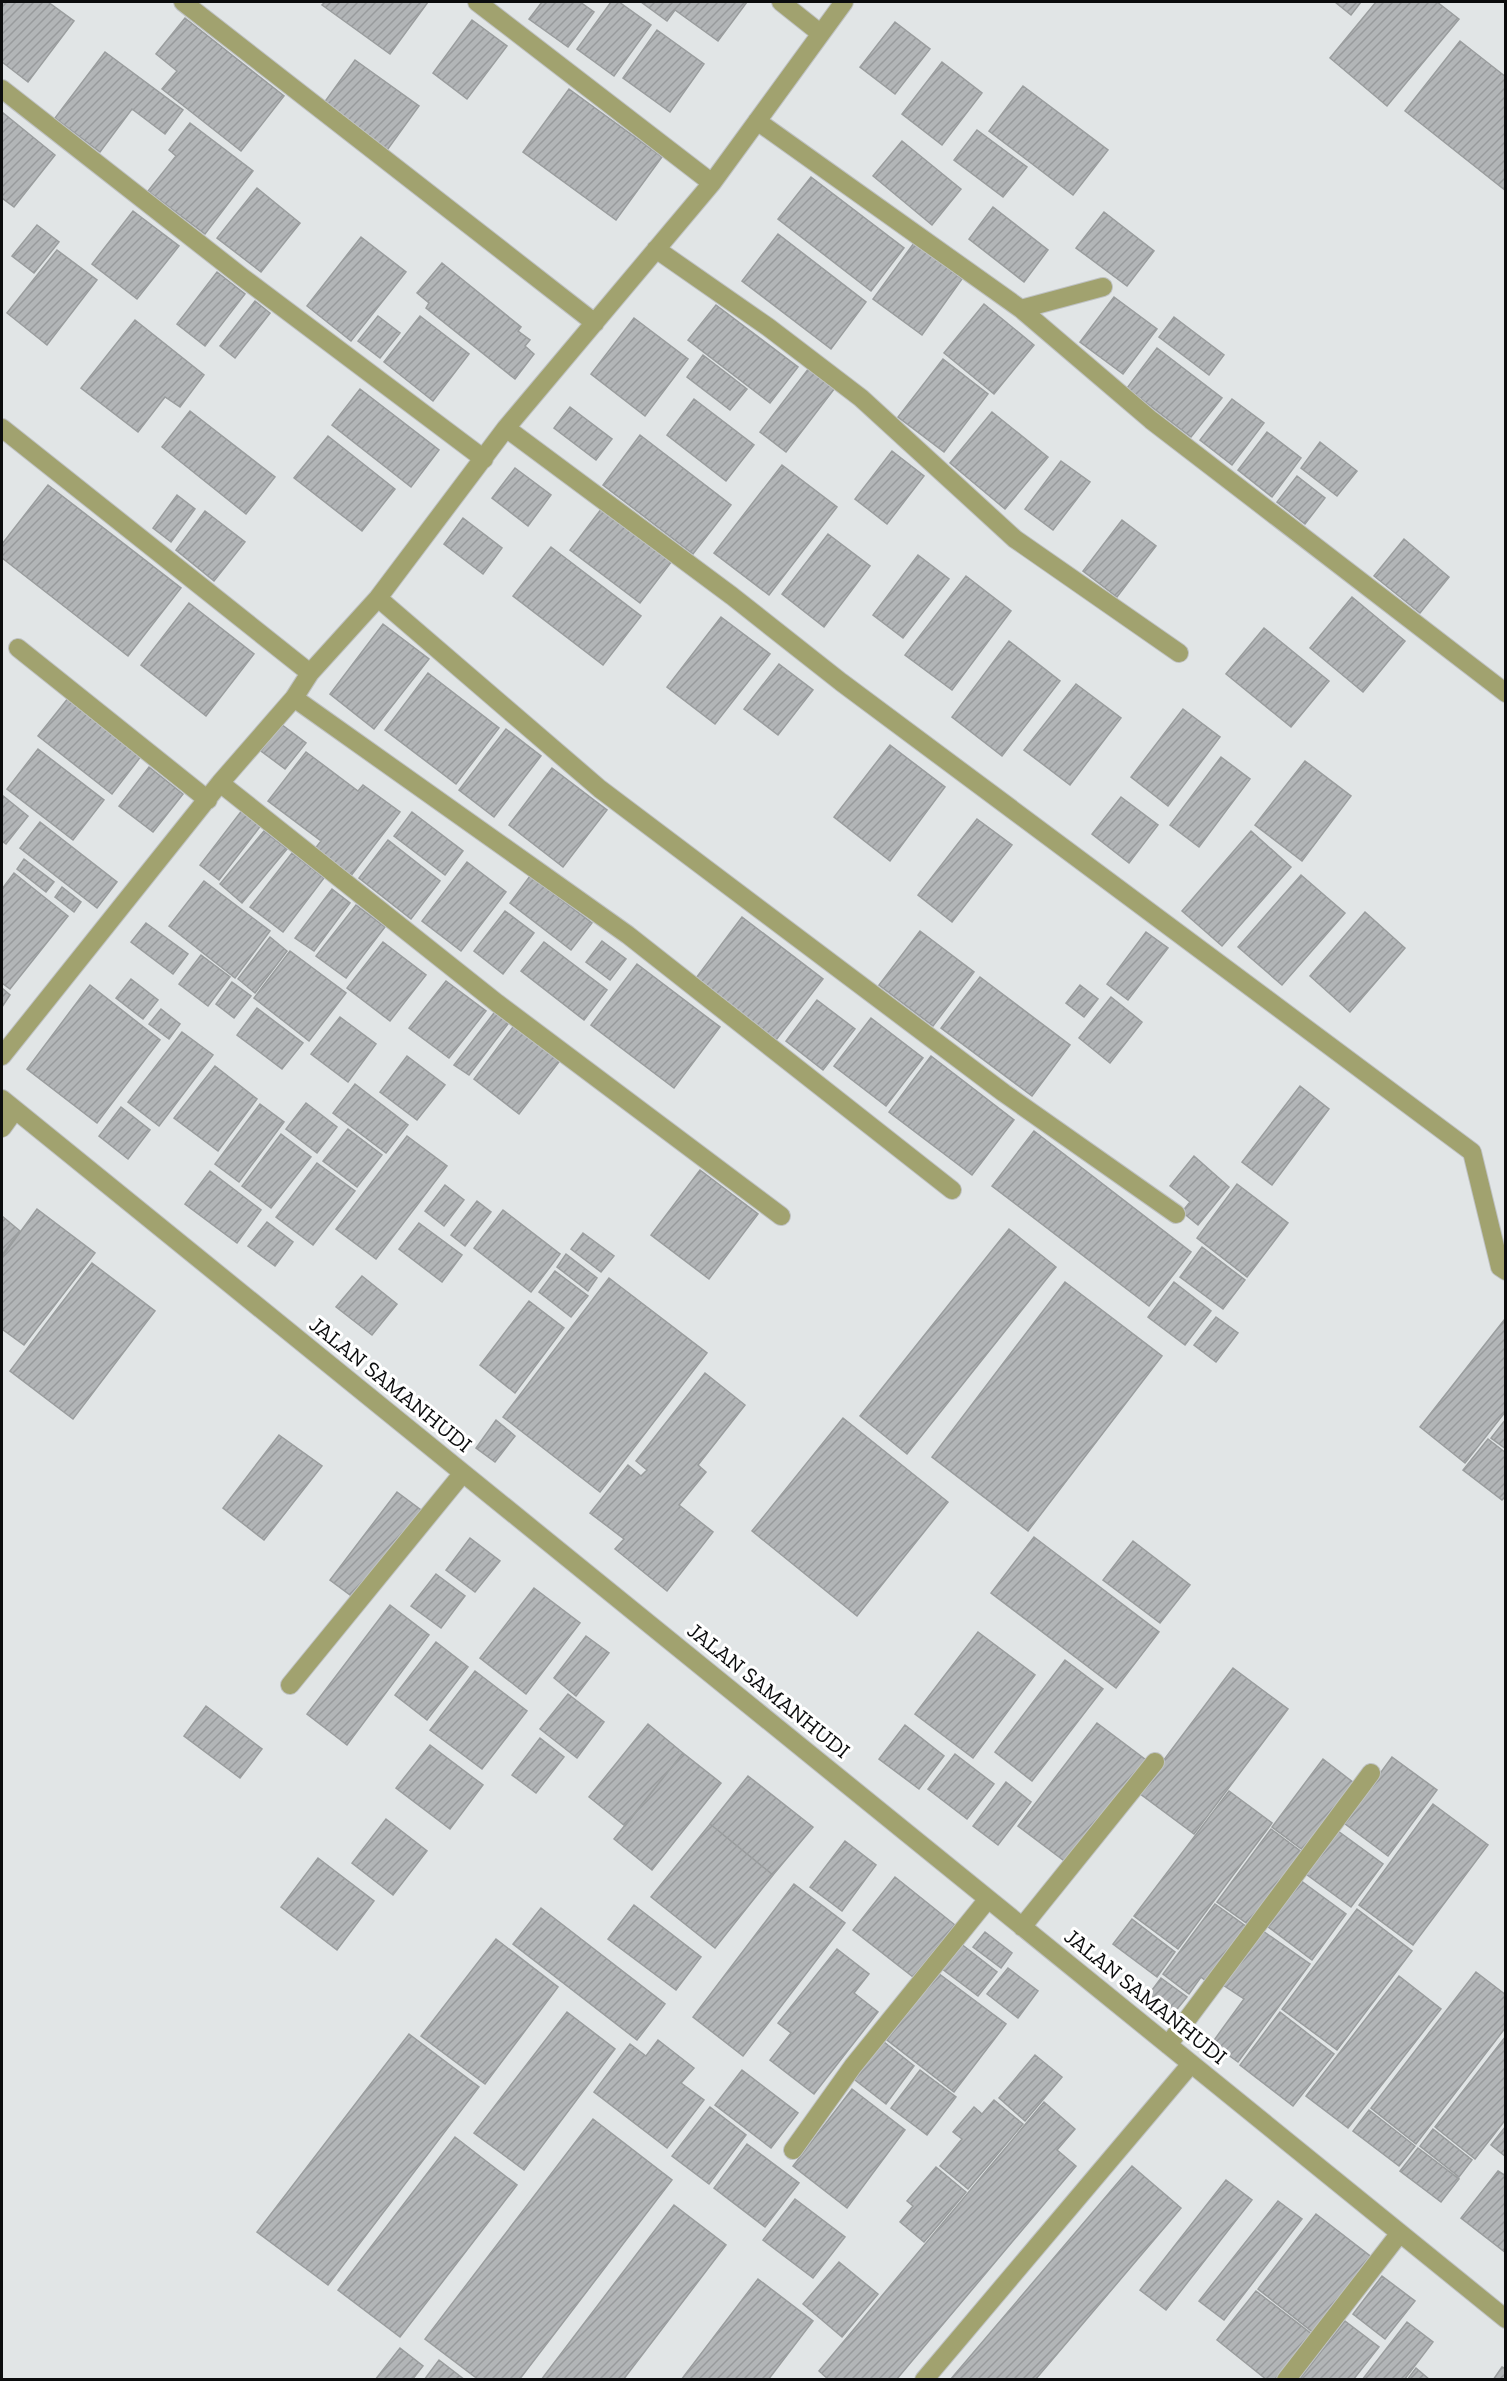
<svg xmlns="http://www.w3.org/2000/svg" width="1507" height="2381" font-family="'Zilla Slab',serif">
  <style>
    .building { fill: url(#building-hatch); stroke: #9a9d9e; stroke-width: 1.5 }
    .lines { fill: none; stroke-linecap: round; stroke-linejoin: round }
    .minor-casing { stroke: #bfc2c3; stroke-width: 20 }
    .minor { stroke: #a1a26f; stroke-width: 18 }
    .labels { text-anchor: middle; stroke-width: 6; stroke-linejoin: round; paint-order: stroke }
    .street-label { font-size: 22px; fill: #0b0c0d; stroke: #fff }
  </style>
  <defs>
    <pattern id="building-hatch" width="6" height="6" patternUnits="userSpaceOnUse" patternTransform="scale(1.5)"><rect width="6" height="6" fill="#b2b5b7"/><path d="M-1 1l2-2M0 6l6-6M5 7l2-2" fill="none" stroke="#989a9c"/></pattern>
  </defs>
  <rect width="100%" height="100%" fill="#e1e5e6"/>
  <path class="building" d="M 2,2 L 48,2 L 74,21 L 28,82 L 2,62 Z
    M 325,2 L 428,2 L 390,54 L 322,5 Z
    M 542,2 L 580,2 L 594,12 L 568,47 L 529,19 Z
    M 611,2 L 619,2 L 651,25 L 614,76 L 577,49 Z
    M 641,2 L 747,2 L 718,41 L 675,10 L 667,21 Z
    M 1335,2 L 1361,2 L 1351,15 Z
    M 1376,2 L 1437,2 L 1459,19 L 1387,106 L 1330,58 Z
    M 185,18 L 284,96 L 241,151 L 162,89 L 177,71 L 156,54 Z
    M 472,20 L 507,46 L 467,99 L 433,73 Z
    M 895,22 L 930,49 L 895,94 L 860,67 Z
    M 657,30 L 704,64 L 670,112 L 623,78 Z
    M 1460,41 L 1506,77 L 1506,191 L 1405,111 Z
    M 105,52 L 183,110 L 165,134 L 132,109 L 100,152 L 55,118 Z
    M 355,60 L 419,106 L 385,153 L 321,107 Z
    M 942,62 L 982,93 L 942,145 L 902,114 Z
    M 1023,86 L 1108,150 L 1073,195 L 989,131 Z
    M 569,89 L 662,157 L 616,220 L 523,152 Z
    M 2,112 L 55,155 L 14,207 L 2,198 Z
    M 190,123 L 253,171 L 205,234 L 148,191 L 176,156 L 169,150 Z
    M 977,130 L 1027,167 L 1003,197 L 954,160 Z
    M 902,141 L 961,189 L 932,225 L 873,176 Z
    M 811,177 L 904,248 L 871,291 L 778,219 Z
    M 257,188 L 300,223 L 261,272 L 217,238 Z
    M 993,207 L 1048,250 L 1024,282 L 969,239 Z
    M 133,211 L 179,246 L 137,299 L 92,264 Z
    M 1104,212 L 1154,251 L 1127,286 L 1076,248 Z
    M 37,225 L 59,242 L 34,273 L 12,256 Z
    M 778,234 L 866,302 L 831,349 L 742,281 Z
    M 361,237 L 406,272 L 351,341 L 307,306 Z
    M 914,243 L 962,279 L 922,335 L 873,299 Z
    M 57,250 L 97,280 L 47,345 L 7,313 Z
    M 442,263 L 521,327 L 518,331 L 530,340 L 525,346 L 534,354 L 515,379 L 426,308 L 429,303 L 417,293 Z
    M 217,272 L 245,294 L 205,346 L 177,324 Z
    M 1114,297 L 1157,329 L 1123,374 L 1080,342 Z
    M 255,301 L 270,313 L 235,358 L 220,346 Z
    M 984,304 L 1034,345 L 994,394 L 944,353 Z
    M 716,305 L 798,367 L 770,403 L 688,340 Z
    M 378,316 L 400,333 L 380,358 L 358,341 Z
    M 420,316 L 469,354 L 433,401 L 384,362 Z
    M 1174,317 L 1224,355 L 1209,375 L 1159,337 Z
    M 634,318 L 688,359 L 645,416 L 591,374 Z
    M 135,320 L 204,375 L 180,407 L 165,397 L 138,432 L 81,388 Z
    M 1157,348 L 1222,398 L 1191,437 L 1127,388 Z
    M 703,355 L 747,389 L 730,410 L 687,377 Z
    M 943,359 L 988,394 L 944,452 L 898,417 Z
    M 809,368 L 835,388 L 786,452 L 760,432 Z
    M 360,389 L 439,450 L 411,487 L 332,425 Z
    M 694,399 L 754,445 L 726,481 L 667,435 Z
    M 1232,399 L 1264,423 L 1232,465 L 1200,440 Z
    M 570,407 L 612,439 L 596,460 L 554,428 Z
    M 190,411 L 275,477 L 246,514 L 162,447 Z
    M 992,412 L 1048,457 L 1005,509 L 950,463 Z
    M 1267,432 L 1301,458 L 1272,497 L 1238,470 Z
    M 640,435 L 731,505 L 693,554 L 603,485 Z
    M 328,436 L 395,489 L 362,531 L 294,478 Z
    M 1320,442 L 1357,471 L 1337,496 L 1301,468 Z
    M 892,451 L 924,476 L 887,524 L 855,499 Z
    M 1061,461 L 1090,482 L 1053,530 L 1025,509 Z
    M 782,465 L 837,507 L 769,595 L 714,553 Z
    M 515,468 L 551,495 L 528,526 L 492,498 Z
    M 1297,476 L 1325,498 L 1305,524 L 1277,502 Z
    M 48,485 L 181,588 L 128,656 L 2,558 L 2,544 Z
    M 177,495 L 195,509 L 171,542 L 153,528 Z
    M 602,508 L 672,561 L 640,603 L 570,550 Z
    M 205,511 L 245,542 L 214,581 L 176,550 Z
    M 463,518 L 502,548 L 483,574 L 444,544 Z
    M 1122,520 L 1156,546 L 1117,597 L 1083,571 Z
    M 828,534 L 870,566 L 824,627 L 782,594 Z
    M 1404,539 L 1449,577 L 1420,613 L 1374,576 Z
    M 551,547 L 641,616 L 603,665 L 513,596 Z
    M 918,555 L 949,579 L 903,638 L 873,615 Z
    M 966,576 L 1011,611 L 952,690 L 905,655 Z
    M 1352,597 L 1405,641 L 1363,692 L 1310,648 Z
    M 189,603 L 254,654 L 206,716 L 141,665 Z
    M 721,617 L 770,654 L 715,724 L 667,687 Z
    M 383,624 L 429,659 L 374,729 L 330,694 Z
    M 1264,628 L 1329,681 L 1291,727 L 1226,674 Z
    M 1009,641 L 1060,681 L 1002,756 L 952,717 Z
    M 779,664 L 813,690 L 778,735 L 744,709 Z
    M 428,673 L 499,728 L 456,784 L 385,730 Z
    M 1076,684 L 1121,718 L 1070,785 L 1024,750 Z
    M 69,697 L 142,755 L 112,794 L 38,736 Z
    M 1183,709 L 1220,737 L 1168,806 L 1131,777 Z
    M 281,724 L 306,743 L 285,769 L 261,751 Z
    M 506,729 L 541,756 L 494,817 L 459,790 Z
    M 890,745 L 945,787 L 890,861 L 834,817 Z
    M 38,749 L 104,800 L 73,840 L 7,789 Z
    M 306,752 L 358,791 L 363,785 L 400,812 L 350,877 L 314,850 L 321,841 L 268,801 Z
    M 1221,757 L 1250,779 L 1199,847 L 1170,825 Z
    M 1305,761 L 1351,796 L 1302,861 L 1255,825 Z
    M 149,767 L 183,794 L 153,832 L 119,806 Z
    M 552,768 L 607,810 L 563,867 L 509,825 Z
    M 2,795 L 28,816 L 6,844 L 2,841 Z
    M 1121,797 L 1158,825 L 1129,863 L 1092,834 Z
    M 243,809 L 262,824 L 219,880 L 200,865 Z
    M 412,812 L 463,851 L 445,875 L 394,836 Z
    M 977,819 L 1012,845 L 952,922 L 918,895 Z
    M 40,822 L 117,882 L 97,908 L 20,848 Z
    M 264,831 L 287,849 L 242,903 L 220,884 Z
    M 1251,831 L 1291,867 L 1222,946 L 1182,911 Z
    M 388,840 L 440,881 L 411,919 L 359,878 Z
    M 292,853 L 324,878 L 283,932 L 250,907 Z
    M 24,859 L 54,882 L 46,892 L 17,869 Z
    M 467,862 L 506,892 L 461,951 L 422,921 Z
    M 14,873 L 68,916 L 10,989 L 2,983 L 2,889 Z
    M 1301,875 L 1345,913 L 1282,985 L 1238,947 Z
    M 530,876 L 592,923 L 571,950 L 510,903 Z
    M 204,881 L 270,931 L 235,978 L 169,926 Z
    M 62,887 L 81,902 L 74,912 L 55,897 Z
    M 332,889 L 350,903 L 314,951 L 295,938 Z
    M 356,905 L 385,927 L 346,978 L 316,956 Z
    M 505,911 L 534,933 L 503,974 L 474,951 Z
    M 1365,912 L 1405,948 L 1350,1012 L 1310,976 Z
    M 742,917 L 823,979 L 776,1040 L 696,978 Z
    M 146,923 L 188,954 L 173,974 L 131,942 Z
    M 920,931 L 974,972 L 933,1026 L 879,985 Z
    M 1146,932 L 1168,948 L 1128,1000 L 1107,984 Z
    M 270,937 L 287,951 L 255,993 L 238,979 Z
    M 602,941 L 626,959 L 610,980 L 586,962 Z
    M 383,942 L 426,975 L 390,1021 L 347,988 Z
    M 544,942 L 607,990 L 584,1020 L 521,971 Z
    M 290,951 L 346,993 L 309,1041 L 254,998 Z
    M 201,955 L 230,977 L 208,1006 L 179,984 Z
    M 637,964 L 720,1027 L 674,1088 L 591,1025 Z
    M 980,977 L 1070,1045 L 1032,1096 L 941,1028 Z
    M 131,979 L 158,1000 L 143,1019 L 116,998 Z
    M 446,981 L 486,1011 L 449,1058 L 409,1028 Z
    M 232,982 L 251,996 L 234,1018 L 216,1004 Z
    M 90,985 L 160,1040 L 97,1123 L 27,1069 Z
    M 1080,985 L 1098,999 L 1084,1017 L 1066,1003 Z
    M 2,988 L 10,995 L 2,1007 Z
    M 1111,997 L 1142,1022 L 1110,1063 L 1079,1038 Z
    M 817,1000 L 855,1029 L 823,1070 L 786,1041 Z
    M 257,1008 L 303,1043 L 282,1069 L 237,1035 Z
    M 161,1009 L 180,1024 L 169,1039 L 149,1024 Z
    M 497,1009 L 511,1020 L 469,1075 L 454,1065 Z
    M 340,1017 L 376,1044 L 348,1082 L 311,1054 Z
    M 871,1018 L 923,1058 L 886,1106 L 834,1066 Z
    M 516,1023 L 562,1058 L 519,1114 L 474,1079 Z
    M 182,1032 L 213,1055 L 159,1126 L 128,1102 Z
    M 407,1056 L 445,1085 L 417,1120 L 380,1092 Z
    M 931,1056 L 1014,1120 L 972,1175 L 889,1112 Z
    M 215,1066 L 257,1099 L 218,1151 L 174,1118 Z
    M 355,1084 L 408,1125 L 386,1153 L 333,1113 Z
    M 1300,1086 L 1329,1109 L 1272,1185 L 1242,1162 Z
    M 306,1103 L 337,1127 L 317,1153 L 286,1129 Z
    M 260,1104 L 284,1122 L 239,1182 L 215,1164 Z
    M 121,1107 L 150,1130 L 128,1159 L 99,1136 Z
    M 348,1129 L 382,1155 L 357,1187 L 323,1161 Z
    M 1034,1131 L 1191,1252 L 1149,1306 L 992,1186 Z
    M 281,1134 L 311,1157 L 271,1208 L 242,1186 Z
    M 407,1136 L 447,1166 L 376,1259 L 336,1229 Z
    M 1194,1156 L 1229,1187 L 1198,1225 L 1182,1212 L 1190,1202 L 1170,1186 Z
    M 317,1163 L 355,1191 L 313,1245 L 276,1217 Z
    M 700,1170 L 758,1214 L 709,1279 L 651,1235 Z
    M 210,1171 L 261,1210 L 237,1243 L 185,1204 Z
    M 1237,1184 L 1288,1223 L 1247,1277 L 1197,1238 Z
    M 445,1185 L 464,1200 L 444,1226 L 425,1211 Z
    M 477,1201 L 491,1212 L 465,1246 L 451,1235 Z
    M 37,1209 L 95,1253 L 24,1345 L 2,1329 L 2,1257 Z
    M 503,1210 L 560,1254 L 531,1292 L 474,1248 Z
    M 2,1216 L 20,1231 L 2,1255 Z
    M 267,1222 L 293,1242 L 275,1266 L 248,1246 Z
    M 419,1223 L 462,1255 L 442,1282 L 399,1249 Z
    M 1009,1229 L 1056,1267 L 907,1454 L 860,1416 Z
    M 583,1233 L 614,1256 L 601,1272 L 571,1249 Z
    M 1202,1247 L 1245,1280 L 1223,1309 L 1180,1277 Z
    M 566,1254 L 597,1278 L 588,1291 L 557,1267 Z
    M 92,1263 L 155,1311 L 73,1419 L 10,1371 Z
    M 555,1271 L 588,1296 L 571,1317 L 539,1292 Z
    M 362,1276 L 397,1304 L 372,1335 L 336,1307 Z
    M 609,1278 L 707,1353 L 600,1492 L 503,1417 Z
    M 1065,1282 L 1162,1356 L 1028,1531 L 932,1457 Z
    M 1174,1282 L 1211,1311 L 1185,1345 L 1148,1317 Z
    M 529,1301 L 564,1328 L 515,1393 L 480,1365 Z
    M 1216,1317 L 1238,1333 L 1216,1362 L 1194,1345 Z
    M 1505,1319 L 1506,1411 L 1465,1463 L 1420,1427 Z
    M 705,1373 L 745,1405 L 698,1465 L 706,1472 L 679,1505 L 713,1532 L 667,1591 L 615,1549 L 624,1539 L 590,1513 L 628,1465 L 641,1476 L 647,1470 L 636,1461 Z
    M 843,1418 L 948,1502 L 857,1616 L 752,1531 Z
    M 1506,1419 L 1506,1449 L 1491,1438 Z
    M 496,1420 L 515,1436 L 495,1462 L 476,1448 Z
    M 279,1435 L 322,1466 L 264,1540 L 223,1508 Z
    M 1488,1439 L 1506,1453 L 1506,1496 L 1502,1500 L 1463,1470 Z
    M 397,1492 L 421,1510 L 354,1598 L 330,1580 Z
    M 1034,1537 L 1159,1632 L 1116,1688 L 991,1593 Z
    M 470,1538 L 500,1561 L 475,1592 L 446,1570 Z
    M 1133,1541 L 1190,1585 L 1160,1623 L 1103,1580 Z
    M 436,1574 L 465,1596 L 441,1628 L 411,1606 Z
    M 534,1588 L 580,1623 L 526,1694 L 480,1658 Z
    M 390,1605 L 429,1635 L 347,1745 L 307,1714 Z
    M 978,1632 L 1035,1675 L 973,1758 L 915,1714 Z
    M 586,1636 L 609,1653 L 576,1696 L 554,1678 Z
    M 436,1642 L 468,1667 L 427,1720 L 395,1695 Z
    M 1065,1660 L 1103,1689 L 1032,1781 L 995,1752 Z
    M 1233,1668 L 1288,1709 L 1194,1834 L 1139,1793 Z
    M 475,1671 L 527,1711 L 482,1769 L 430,1730 Z
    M 568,1694 L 604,1722 L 577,1758 L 540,1729 Z
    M 206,1706 L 262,1749 L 240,1778 L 184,1736 Z
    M 1097,1723 L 1146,1760 L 1067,1863 L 1018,1826 Z
    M 648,1724 L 683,1753 L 625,1826 L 589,1797 Z
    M 905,1725 L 944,1756 L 919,1789 L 879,1759 Z
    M 540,1738 L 564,1757 L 536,1793 L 512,1775 Z
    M 430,1745 L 483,1785 L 450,1829 L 396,1788 Z
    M 683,1753 L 721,1783 L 652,1870 L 614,1839 Z
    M 955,1754 L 994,1784 L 967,1819 L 928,1789 Z
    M 1392,1757 L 1437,1790 L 1388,1856 L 1344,1823 Z
    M 1323,1759 L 1354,1783 L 1304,1851 L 1272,1827 Z
    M 748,1776 L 813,1827 L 773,1875 L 710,1824 Z
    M 1006,1782 L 1031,1802 L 998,1845 L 973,1826 Z
    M 1229,1791 L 1272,1823 L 1178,1949 L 1134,1916 Z
    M 1433,1804 L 1488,1845 L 1413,1945 L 1359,1905 Z
    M 386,1819 L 427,1851 L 393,1895 L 352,1863 Z
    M 710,1824 L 773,1875 L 715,1948 L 651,1897 Z
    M 1271,1829 L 1303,1853 L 1249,1925 L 1217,1902 Z
    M 1338,1831 L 1383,1864 L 1351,1907 L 1306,1874 Z
    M 845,1841 L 876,1865 L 842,1911 L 810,1887 Z
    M 318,1858 L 374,1901 L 337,1950 L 281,1907 Z
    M 895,1877 L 955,1925 L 913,1977 L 853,1930 Z
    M 1300,1880 L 1346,1914 L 1312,1960 L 1267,1926 Z
    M 794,1884 L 845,1923 L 743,2056 L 693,2017 Z
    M 1215,1904 L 1247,1927 L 1207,1982 L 1201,1977 L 1189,1994 L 1163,1974 Z
    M 634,1905 L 701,1957 L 676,1990 L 608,1939 Z
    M 541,1908 L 665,2004 L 637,2040 L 513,1944 Z
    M 1357,1909 L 1412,1951 L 1337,2050 L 1282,2009 Z
    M 1132,1919 L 1175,1952 L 1157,1977 L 1113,1944 Z
    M 1263,1931 L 1310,1964 L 1238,2062 L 1212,2043 L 1244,1999 L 1223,1985 Z
    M 985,1932 L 1012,1953 L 1001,1968 L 973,1947 Z
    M 496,1939 L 558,1987 L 485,2084 L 421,2036 Z
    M 960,1943 L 997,1972 L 978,1996 L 941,1968 Z
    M 837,1949 L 869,1974 L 854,1993 L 878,2012 L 814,2094 L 770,2060 L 791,2033 L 778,2023 Z
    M 1008,1968 L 1038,1991 L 1018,2018 L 987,1994 Z
    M 1476,1972 L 1506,1995 L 1506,2027 L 1416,2144 L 1371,2108 Z
    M 938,1973 L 1006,2024 L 954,2092 L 887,2040 Z
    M 1399,1976 L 1441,2009 L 1348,2128 L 1306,2096 Z
    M 1161,1978 L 1187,1997 L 1174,2013 L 1149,1994 Z
    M 567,2012 L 615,2049 L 524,2170 L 474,2133 Z
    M 1280,2012 L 1334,2054 L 1293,2106 L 1240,2065 Z
    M 409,2034 L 479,2087 L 328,2285 L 257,2232 Z
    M 1506,2036 L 1506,2119 L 1475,2159 L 1435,2127 Z
    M 879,2038 L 914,2066 L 886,2104 L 850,2076 Z
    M 658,2040 L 694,2068 L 681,2083 L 704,2100 L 667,2148 L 594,2092 L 630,2044 L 646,2056 Z
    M 1035,2055 L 1062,2077 L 1025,2121 L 999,2098 Z
    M 742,2070 L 798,2113 L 771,2148 L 715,2105 Z
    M 920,2070 L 956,2097 L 927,2135 L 891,2108 Z
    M 852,2089 L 905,2130 L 847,2208 L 793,2166 Z
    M 994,2100 L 1023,2124 L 968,2189 L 940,2166 L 962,2139 L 953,2132 L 974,2107 L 982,2114 Z
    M 1044,2102 L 1075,2129 L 1057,2150 L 1076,2166 L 896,2380 L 829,2380 L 819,2371 Z
    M 710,2107 L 746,2135 L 709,2184 L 672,2156 Z
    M 1369,2110 L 1415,2146 L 1399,2166 L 1353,2131 Z
    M 593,2119 L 672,2180 L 519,2380 L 479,2380 L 425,2339 Z
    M 1506,2126 L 1506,2157 L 1491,2145 Z
    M 1433,2129 L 1472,2160 L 1459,2177 L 1420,2146 Z
    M 455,2137 L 517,2185 L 400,2337 L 338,2290 Z
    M 747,2144 L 799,2183 L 765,2227 L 714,2188 Z
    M 1418,2148 L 1459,2179 L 1441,2202 L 1400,2171 Z
    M 1132,2166 L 1181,2208 L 1035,2380 L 950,2380 Z
    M 936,2167 L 966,2192 L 924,2242 L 900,2222 L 913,2206 L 907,2201 Z
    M 1498,2171 L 1506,2176 L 1506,2253 L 1461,2218 Z
    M 1226,2180 L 1252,2200 L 1166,2310 L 1140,2290 Z
    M 795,2199 L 845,2237 L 813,2278 L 763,2240 Z
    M 1278,2201 L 1302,2219 L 1224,2320 L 1199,2301 Z
    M 674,2205 L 726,2245 L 623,2380 L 541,2380 Z
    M 1316,2214 L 1374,2259 L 1315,2334 L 1258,2289 Z
    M 839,2262 L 878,2294 L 842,2337 L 803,2304 Z
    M 1382,2276 L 1415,2301 L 1385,2339 L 1353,2314 Z
    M 758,2279 L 813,2321 L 768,2380 L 681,2380 Z
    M 1256,2291 L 1313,2335 L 1279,2380 L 1267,2380 L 1217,2340 Z
    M 1345,2321 L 1379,2347 L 1353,2380 L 1299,2380 Z
    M 1407,2322 L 1433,2342 L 1404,2380 L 1362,2380 Z
    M 400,2348 L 423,2366 L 412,2380 L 375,2380 Z
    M 439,2360 L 465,2380 L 424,2380 Z
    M 1502,2367 L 1506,2369 L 1506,2380 L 1493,2380 Z
    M 1416,2368 L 1430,2380 L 1407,2380 Z"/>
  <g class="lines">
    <g class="minor-casing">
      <path id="minor" d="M 183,2 L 595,323
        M 477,2 L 712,183
        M 781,2 L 820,33
        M 2,89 L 242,277 L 484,459
        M 757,121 L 1021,309 L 1103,287
        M 656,249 L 768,327 L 861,398 L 1015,539 L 1179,653
        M 1021,309 L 1151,420 L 1506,693
        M 2,428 L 310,673
        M 506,428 L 732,596 L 841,682 L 1472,1152 L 1500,1267 L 1506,1271
        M 378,598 L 600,789 L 1004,1093 L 1176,1214
        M 18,648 L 208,800
        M 294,698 L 628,935 L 952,1190
        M 220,783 L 497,1003 L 781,1216
        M 2,1056 L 220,783 L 294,698 L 310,673 L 378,598 L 506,428 L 712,183 L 844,2
        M 2,1099 L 1506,2319
        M 2,1128 L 15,1110
        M 290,1685 L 463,1473
        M 1022,1927 L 1155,1762
        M 1168,2045 L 1371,1773
        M 793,2150 L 853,2066 L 988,1899
        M 924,2380 L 1191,2064
        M 1286,2380 L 1400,2233"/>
    </g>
    <use href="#minor" class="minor"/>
  </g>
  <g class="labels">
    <g class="street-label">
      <text transform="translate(391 1384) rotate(39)" y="8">JALAN SAMANHUDI</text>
      <text transform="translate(769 1690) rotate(39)" y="8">JALAN SAMANHUDI</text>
      <text transform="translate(1146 1996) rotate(39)" y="8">JALAN SAMANHUDI</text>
    </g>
  </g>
  <rect width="1507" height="2381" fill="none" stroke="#0b0c0d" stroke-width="6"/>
</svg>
